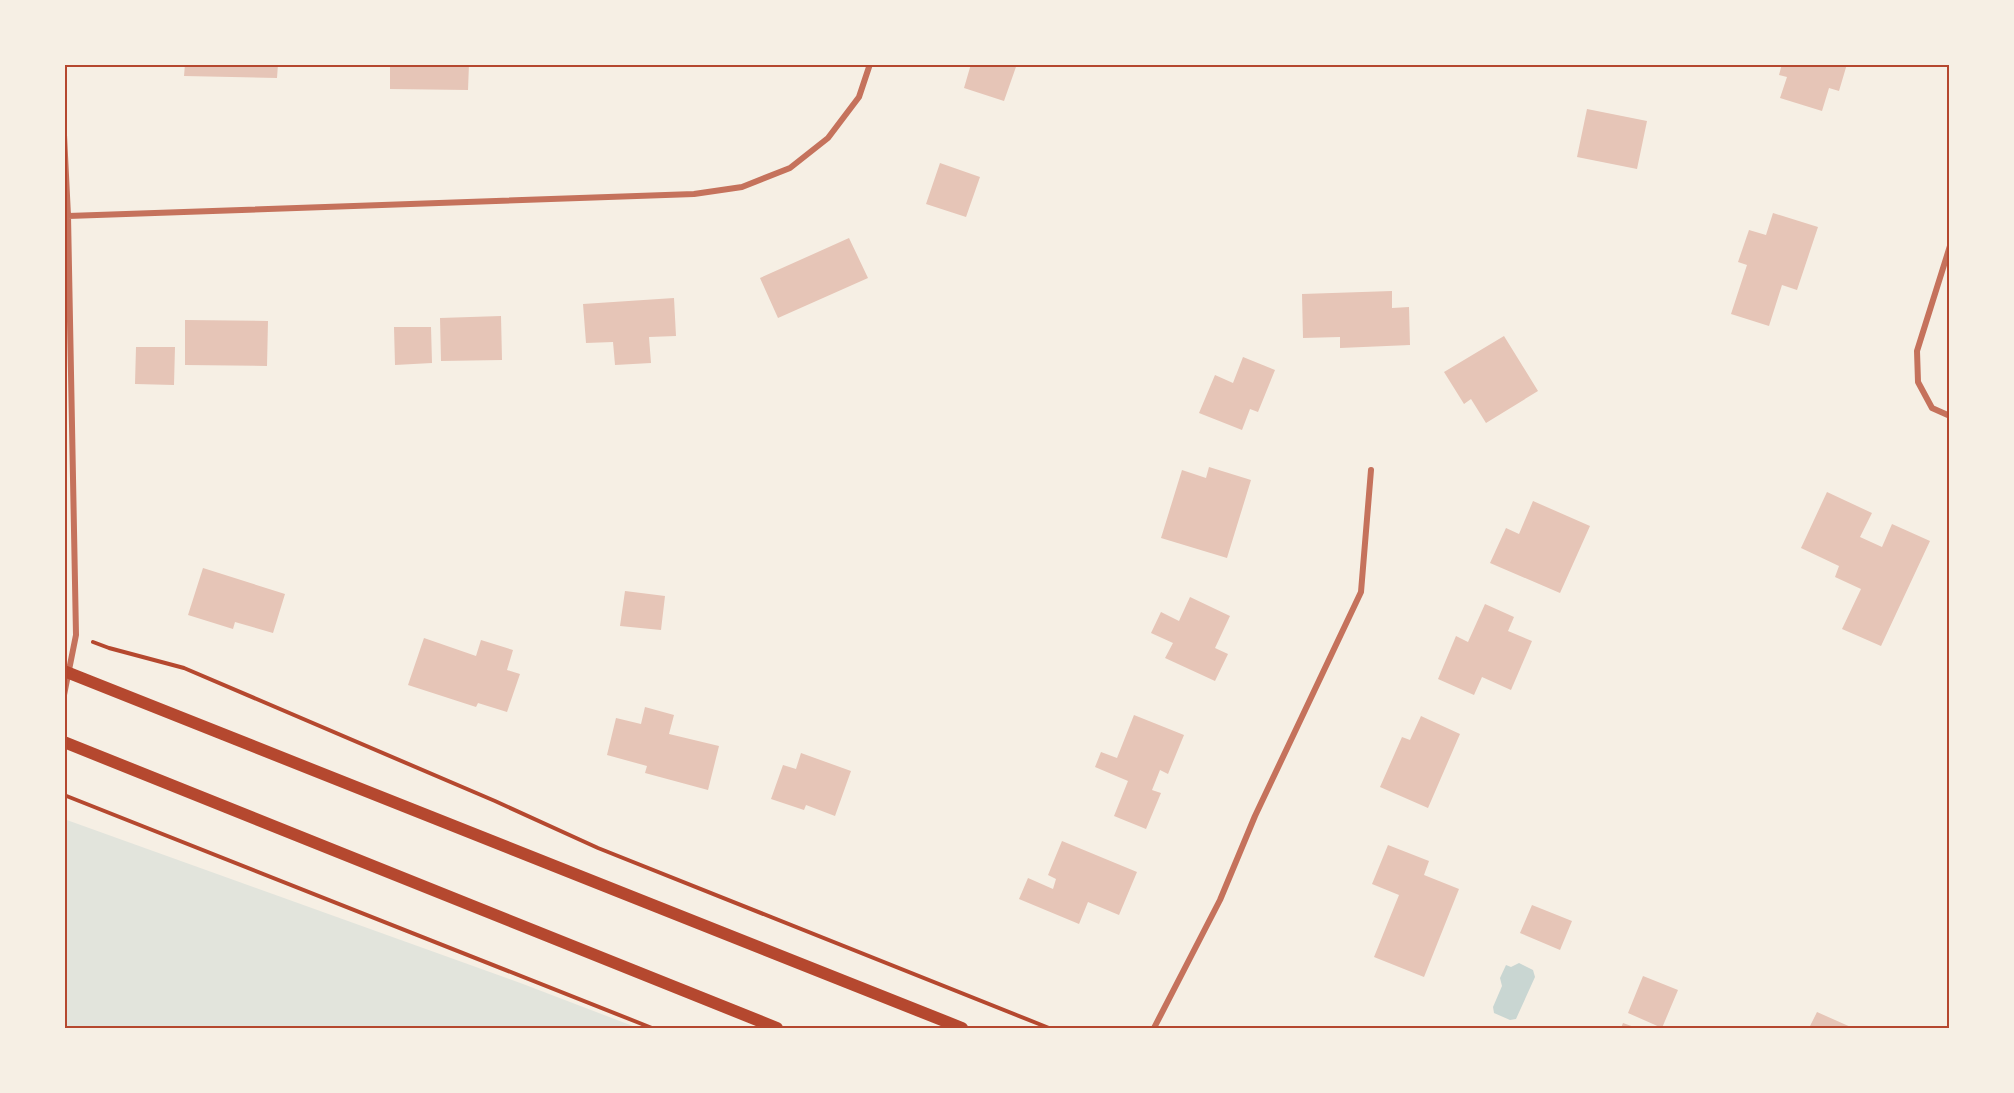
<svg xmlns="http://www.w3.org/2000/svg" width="2014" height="1093" font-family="'PT Sans Narrow',sans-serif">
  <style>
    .green { fill: #e2e4dc }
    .water { fill: #c9d6d2 }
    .building { fill: #e6c5b7 }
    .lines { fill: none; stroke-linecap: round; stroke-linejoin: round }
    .path { stroke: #b5482f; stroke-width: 4 }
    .minor { stroke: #c5725c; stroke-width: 6 }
    .secondary { stroke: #b5482f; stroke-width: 12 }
    .neatline { fill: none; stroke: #b5482f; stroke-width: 2 }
  </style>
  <rect width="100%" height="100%" fill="#f6efe4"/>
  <path class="green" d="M 64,819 L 523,984 L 638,1028 L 65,1028 Z"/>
  <path class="water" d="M 1519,963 L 1533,970 L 1535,977 L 1516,1019 L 1510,1020 L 1494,1013 L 1493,1007 L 1502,986 L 1500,978 L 1506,965 L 1511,967 Z"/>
  <path class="building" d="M 185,64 L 278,64 L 277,78 L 184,76 Z
    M 390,64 L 469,64 L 468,90 L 390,89 Z
    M 971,64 L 1017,64 L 1004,101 L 964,88 Z
    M 1782,64 L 1847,64 L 1839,91 L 1829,88 L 1822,111 L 1780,98 L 1787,77 L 1779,75 Z
    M 1587,109 L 1647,121 L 1637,169 L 1577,157 Z
    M 940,163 L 980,177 L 966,217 L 926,204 Z
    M 1773,213 L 1818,227 L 1797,290 L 1782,285 L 1769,326 L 1731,314 L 1747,265 L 1738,262 L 1749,230 L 1766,235 Z
    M 849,238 L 868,278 L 778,318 L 760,278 Z
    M 1392,291 L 1392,308 L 1409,307 L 1410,345 L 1340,348 L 1340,337 L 1303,338 L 1302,294 Z
    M 674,298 L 676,336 L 649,337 L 651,363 L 615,365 L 613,342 L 586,343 L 583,304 Z
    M 501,316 L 502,360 L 441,361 L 440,318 Z
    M 185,320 L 268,321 L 267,366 L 185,365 Z
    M 394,327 L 431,327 L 432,363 L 395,365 Z
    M 1504,336 L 1538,391 L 1486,423 L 1471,399 L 1464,404 L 1444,372 Z
    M 136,347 L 175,347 L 174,385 L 135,384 Z
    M 1243,357 L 1275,370 L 1258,412 L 1250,409 L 1242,430 L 1199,413 L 1215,375 L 1233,383 Z
    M 1209,467 L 1251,480 L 1227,558 L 1161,538 L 1182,470 L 1206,478 Z
    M 1827,492 L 1872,513 L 1860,537 L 1882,547 L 1892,524 L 1930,541 L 1881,646 L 1842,629 L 1861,589 L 1835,577 L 1839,566 L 1801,548 Z
    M 1533,501 L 1590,526 L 1560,593 L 1490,563 L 1506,528 L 1519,534 Z
    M 203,568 L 285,594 L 273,633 L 235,622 L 233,629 L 188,615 Z
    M 625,591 L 665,596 L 661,630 L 620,626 Z
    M 1190,597 L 1230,616 L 1215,648 L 1228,654 L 1215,681 L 1165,658 L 1173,643 L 1151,633 L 1161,612 L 1179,621 Z
    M 1485,604 L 1514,617 L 1508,631 L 1532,641 L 1511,690 L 1482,677 L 1474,695 L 1438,679 L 1456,636 L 1468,642 Z
    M 424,638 L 476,656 L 481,640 L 513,650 L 507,670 L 520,674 L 507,712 L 478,703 L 476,707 L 408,685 Z
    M 645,707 L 674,715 L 669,734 L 719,746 L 708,790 L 645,773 L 647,766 L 607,755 L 616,718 L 641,724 Z
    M 1134,715 L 1184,735 L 1168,774 L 1160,770 L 1152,790 L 1161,793 L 1146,829 L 1114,816 L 1128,781 L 1095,767 L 1101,752 L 1117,758 Z
    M 1421,716 L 1460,734 L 1428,808 L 1380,787 L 1402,737 L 1410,740 Z
    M 801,753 L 851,771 L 835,816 L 806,805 L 804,810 L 771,799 L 783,765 L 796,769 Z
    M 1062,841 L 1137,872 L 1119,915 L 1088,902 L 1079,924 L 1019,899 L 1028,878 L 1053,889 L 1056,879 L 1048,875 Z
    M 1388,845 L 1429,861 L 1424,875 L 1459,889 L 1424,977 L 1374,957 L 1399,895 L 1372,884 Z
    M 1532,905 L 1572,921 L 1560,950 L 1520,933 Z
    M 1643,976 L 1678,990 L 1662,1028 L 1628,1013 Z
    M 1817,1012 L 1853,1028 L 1809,1028 Z
    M 1623,1023 L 1637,1028 L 1621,1028 Z"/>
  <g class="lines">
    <path class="path" d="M 93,642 L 109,648 L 184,668 L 495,801 L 598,848 L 1049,1028
      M 64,795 L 652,1028"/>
    <path class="minor" d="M 64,135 L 68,216 L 76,635 L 64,695
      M 68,216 L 694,194 L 742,187 L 790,168 L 828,138 L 859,97 L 870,64
      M 1950,246 L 1917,351 L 1918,382 L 1932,408 L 1950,416
      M 1154,1028 L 1220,900 L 1255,816 L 1361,592 L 1371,470"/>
    <path class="secondary" d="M 64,671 L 962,1028
      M 64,742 L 777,1028"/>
  </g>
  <rect width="2014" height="1093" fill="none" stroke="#f6efe4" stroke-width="132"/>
  <rect x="66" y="66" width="1882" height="961" class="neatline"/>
</svg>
